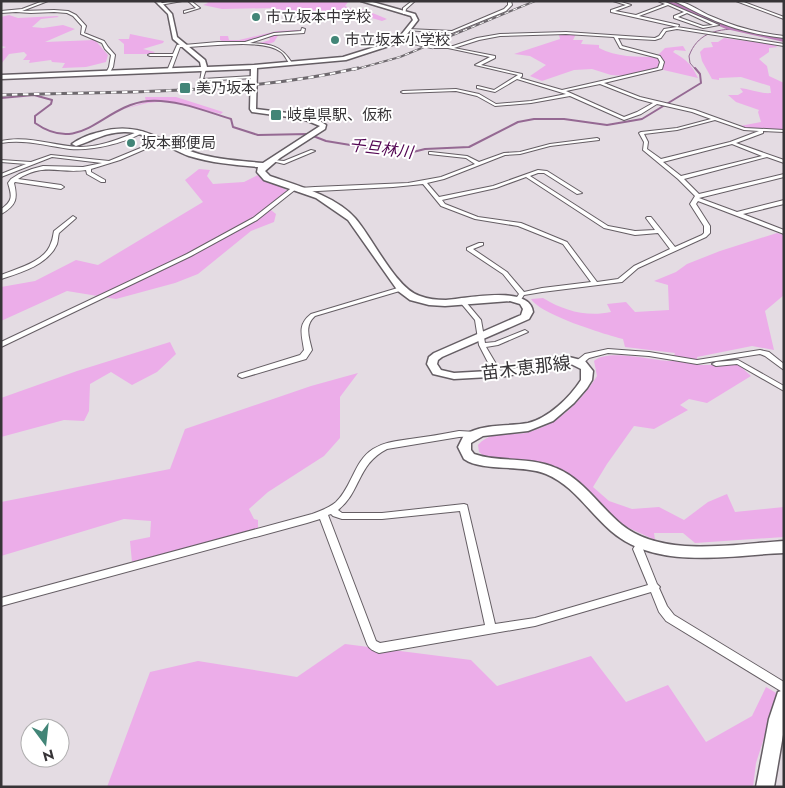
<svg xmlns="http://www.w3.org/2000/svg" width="785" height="788" font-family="Jost,'Noto Sans JP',sans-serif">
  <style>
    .green { fill: #ecade9 }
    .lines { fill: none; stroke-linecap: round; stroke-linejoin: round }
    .stream-far1 { stroke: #956993; stroke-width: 1 }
    .stream { stroke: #956993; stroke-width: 2 }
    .river { fill: #bd80ba; fill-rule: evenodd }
    .street-casing { stroke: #655e64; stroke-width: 2 }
    .secondary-casing { stroke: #655e64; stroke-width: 3 }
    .street { fill: #fff; fill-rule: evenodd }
    .secondary { fill: #fff; fill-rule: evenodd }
    .rail-far1-casing { stroke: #6e696e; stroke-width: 2 }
    .rail-casing { stroke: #6e696e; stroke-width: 3 }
    .rail-far1 { stroke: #fff; stroke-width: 1; stroke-dasharray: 4.5; stroke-linecap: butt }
    .rail { stroke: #fff; stroke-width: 2; stroke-dasharray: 5.5; stroke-linecap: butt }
    .street-bridge-casing { stroke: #655e64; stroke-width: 4.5; stroke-linecap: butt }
    .street-bridge { stroke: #fff; stroke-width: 3 }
    .poi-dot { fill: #428577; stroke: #fff; stroke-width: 2 }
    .labels { text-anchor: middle; stroke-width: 4; stroke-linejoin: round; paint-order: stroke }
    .far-poi-label { font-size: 15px; fill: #373437; stroke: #fff; text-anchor: start }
    .far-water-label { font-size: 16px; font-style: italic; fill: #520452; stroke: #fff }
    .street-label { font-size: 18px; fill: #373437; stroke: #fff }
  </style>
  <rect width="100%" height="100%" fill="#e4dce3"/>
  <path class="green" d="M 206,1 L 347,1 L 348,2 L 345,6 L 356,11 L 363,9 L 387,19 L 382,21 L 355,13 L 318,19 L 302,17 L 274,8 L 222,9 L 203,5 L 208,3 Z
    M 9,15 L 18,18 L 57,16 L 59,17 L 41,19 L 32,27 L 43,28 L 63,25 L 75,29 L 45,42 L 95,40 L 108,55 L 106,62 L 86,67 L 62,68 L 65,63 L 52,62 L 51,60 L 29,63 L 30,60 L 23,60 L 27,55 L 24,52 L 9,54 L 1,64 L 1,49 L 6,47 L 1,46 L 1,17 Z
    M 300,30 L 300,32 L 279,34 L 274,42 L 263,46 L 256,44 L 270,40 L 269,37 C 256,34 240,50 226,44 C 224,43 223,41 220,40 L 220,36 L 228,36 L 229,40 L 239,40 L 277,31 Z
    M 130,34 L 164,41 L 163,43 L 143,49 L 155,52 L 152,54 L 124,54 L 124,44 L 118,39 L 129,39 Z
    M 576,34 L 573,40 L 583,40 L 581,44 L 599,45 L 599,48 C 616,57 637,57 656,57 L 665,48 L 683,46 L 686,51 L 675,50 L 673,52 C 686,60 691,63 698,78 L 655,68 L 625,76 L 611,75 L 592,69 L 574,70 L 542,81 L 530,76 L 546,65 L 530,56 L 514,54 L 560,39 L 559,35 Z
    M 724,38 L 770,44 L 778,47 L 769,48 L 769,52 L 759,59 L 767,66 L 769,76 L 784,83 L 784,130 L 745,128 L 740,126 L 761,122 L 758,112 L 759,110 L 736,102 L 728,95 L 738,95 L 743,92 L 740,88 C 751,89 760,94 771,93 L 770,86 L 741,77 L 719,78 L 719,80 L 712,79 L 702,61 L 700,52 L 704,48 L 713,47 L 711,42 L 718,42 Z
    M 145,97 L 176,97 L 223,112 L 221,114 L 168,101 L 147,103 L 120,110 L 146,102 Z
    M 199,169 L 210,170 L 207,176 L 213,184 L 244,182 L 258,175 L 288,191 L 267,207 L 276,214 L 274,222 L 251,231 L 198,274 L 175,283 L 116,299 L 67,291 L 1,321 L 1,287 L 35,281 L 76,260 L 98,265 L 203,202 L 185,180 Z
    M 777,233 L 784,235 L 784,295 L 765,311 L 774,350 L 752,346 L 697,357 L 698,365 L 739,365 L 751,376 L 707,403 L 689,399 L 680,405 L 688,410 L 654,429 L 634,426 L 607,464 L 593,487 L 609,501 L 632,509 L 659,507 L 684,520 L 708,502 L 727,494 L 735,512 L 784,507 L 784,537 L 695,543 L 683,533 L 654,533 L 655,540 L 618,523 L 569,474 L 558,468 L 542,463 L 485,457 L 479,452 L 478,445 C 492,429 512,437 529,432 C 559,424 581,401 597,376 L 594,361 C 608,348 653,361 672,361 L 675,353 L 625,347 L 623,339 C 604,334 541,315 531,299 L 543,298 C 564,311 587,317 611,312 L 607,304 L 626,302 L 635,312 L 669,310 L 668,285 L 654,281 L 676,272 L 687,264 L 720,251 Z
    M 170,342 L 176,354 L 157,372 L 132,385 L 111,372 L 90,384 L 89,411 L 84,421 L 64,420 L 1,437 L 1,398 L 77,371 Z
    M 358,373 L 340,397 L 340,438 L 324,456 L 268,492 L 249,509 L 254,519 L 258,520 L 258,529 L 132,562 L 130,541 L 150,537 L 151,521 L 124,519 L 1,556 L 1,502 L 170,469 L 185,429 L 311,386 Z
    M 345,644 L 471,660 L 497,686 L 591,656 L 626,702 L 668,685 L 706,742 L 752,716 L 766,687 L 778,694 L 756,763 L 753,787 L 107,787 L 150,672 L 198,661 L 297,677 Z"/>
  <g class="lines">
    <path class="stream-far1" d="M 696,70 L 690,63 L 689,56 C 697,34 715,29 737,29"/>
    <path class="stream" d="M 1,98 L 34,95 L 52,100 L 51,104 L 35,116 L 35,123 C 82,156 103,105 148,101 C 176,99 205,111 231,119 L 233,127 L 258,135 L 308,134 L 326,141 L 405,154 L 425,149 L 469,147 L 518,122 L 534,119 L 564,119 L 607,125 L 642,119 L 701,83 L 700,74 L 695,68"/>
    <path class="river" d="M 662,1 C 682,1 697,13 716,20 C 738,29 761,34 784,38 L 784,42 L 726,29 Z"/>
    <g class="street-casing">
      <path id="street" d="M 43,1 L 48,1 L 22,11 L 54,10 L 68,11 L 76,15 L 86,26 L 84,33 L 104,41 L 108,47 L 115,55 L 113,67 L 109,74 L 106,73 L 109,67 L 111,55 L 105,49 L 102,43 L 81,34 L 82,26 L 73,16 L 67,13 L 54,12 L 31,13 L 16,12 L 1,13 L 1,11 L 22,9 Z
        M 173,1 L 182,1 L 160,5 L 158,4 Z
        M 188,1 L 191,1 L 200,8 L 184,13 L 184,11 L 196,8 Z
        M 412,1 L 415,1 L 406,9 L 405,14 L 403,14 L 403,8 Z
        M 508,1 L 511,1 L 512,5 L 506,11 L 452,33 L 406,30 L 408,29 L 452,31 L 504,9 L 508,5 Z
        M 613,1 L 618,1 L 631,5 L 615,11 L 636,15 L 665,4 L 658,1 L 663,1 L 719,25 L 703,28 L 674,18 L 674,16 L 684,12 L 668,5 L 639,16 L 679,25 L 678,27 L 611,12 L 611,10 L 626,5 ZM 687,13 L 713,25 L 703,26 L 678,17 Z
        M 674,1 C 688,1 700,12 713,17 C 735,27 759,33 784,36 L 784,38 C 758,35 732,29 709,18 C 697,13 685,6 674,1 Z
        M 736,1 L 741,1 L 784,17 L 784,19 Z
        M 677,27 L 784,44 L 784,46 L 677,29 L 666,31 L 661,38 L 655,40 L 618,38 L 622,46 L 660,56 L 664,62 L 662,69 L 604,83 L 640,97 L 695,110 L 745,128 L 784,130 L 784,132 L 763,131 L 763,133 L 736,143 L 784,160 L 784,163 L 767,157 L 684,179 L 699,194 L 784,174 L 784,177 L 699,198 L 737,212 L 784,200 L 784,204 L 743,214 L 784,230 L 784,234 L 698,201 L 696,204 L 710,226 L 710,233 L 706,237 L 638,268 L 622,282 L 542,292 L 524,295 L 520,301 L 518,302 L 515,300 L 519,294 L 503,274 L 467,250 L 467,248 L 479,243 L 483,243 L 483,245 L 473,249 L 507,272 L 524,292 L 542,288 L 591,282 L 563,244 L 518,226 L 475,219 L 441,206 L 423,184 L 393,187 L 299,192 L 296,190 L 299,188 L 315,187 L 408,183 L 441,177 L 475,164 L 466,158 L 429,154 L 429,152 L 431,152 L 467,156 L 479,162 L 504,153 L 520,152 L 550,144 L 597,138 L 599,139 L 599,140 L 550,146 L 520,154 L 505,155 L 444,179 L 427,183 L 439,197 L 493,186 L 538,170 L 547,171 L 582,193 L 577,194 L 544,173 L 538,173 L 530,176 L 608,226 L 635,231 L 655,230 L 646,218 L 647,217 L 651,217 L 675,247 L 702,235 L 704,233 L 704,226 L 690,204 L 695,196 L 678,179 L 643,150 L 644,142 L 639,133 L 641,132 L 677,128 L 711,119 L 692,112 L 657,104 L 641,114 L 624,120 L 570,96 L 531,103 L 495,106 L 477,96 L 456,91 L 403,93 L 401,92 L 403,91 L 456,89 L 479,94 L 496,104 L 531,101 L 566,94 L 517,79 L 495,92 L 477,88 L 477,86 L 478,86 L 494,90 L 518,75 L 475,65 L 490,57 L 448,48 L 433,48 L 431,47 L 433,46 L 453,46 L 477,38 L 500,34 L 566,32 L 655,38 L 659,36 L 664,29 ZM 566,34 L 614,37 L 620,48 L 658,58 L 660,62 L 658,68 L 562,90 L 520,78 L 522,76 L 522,74 L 481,65 L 495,58 L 495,56 L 454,48 L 479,40 L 500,36 ZM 600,84 L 638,99 L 653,103 L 637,112 L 624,117 L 566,91 ZM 715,120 L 744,130 L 759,131 L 730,142 L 661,159 L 647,149 L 648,142 L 644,134 L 677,130 ZM 732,144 L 762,156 L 681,176 L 663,162 ZM 526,177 L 604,228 L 635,235 L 658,233 L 670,249 L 634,266 L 618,279 L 597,282 L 567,242 L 521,223 L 478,217 L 445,204 L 442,200 L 496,188 Z
        M 302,28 L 305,29 L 304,33 L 274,35 L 250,43 C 270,44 281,45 292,63 L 290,64 C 287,61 285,55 281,52 C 262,37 202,48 180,47 L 171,71 L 169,72 L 167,71 L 173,56 L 150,56 L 148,55 L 150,54 L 173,54 L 177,45 L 182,44 L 184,45 L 218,42 L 245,42 L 274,33 L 301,31 Z
        M 399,40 L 419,43 L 421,44 L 419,45 L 398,42 Z
        M 204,68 L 206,69 L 203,79 L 253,76 L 255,77 L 253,78 L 200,81 L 202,69 Z
        M 140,131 L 144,132 C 125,143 92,151 70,149 C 47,146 25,139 1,143 L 1,141 C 28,135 53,146 80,147 C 101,147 121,138 140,131 Z
        M 160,140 L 164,141 L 120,160 L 91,169 L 91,172 L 105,180 L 105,182 L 101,182 L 87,174 L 86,170 C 58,174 46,162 18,179 L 61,185 L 64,187 L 61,189 L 15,182 L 14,183 C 18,199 16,206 1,214 L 1,209 C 13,201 12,196 8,183 L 11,179 L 19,174 L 32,169 L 43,166 L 83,167 L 102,163 L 52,157 L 1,177 L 1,174 L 26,164 L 1,162 L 1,160 L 31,162 L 51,155 L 109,161 Z
        M 311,150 L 315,151 L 284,164 L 272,161 L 274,160 L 284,161 Z
        M 294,186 L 296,187 L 296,189 L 257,220 L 191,256 L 1,347 L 1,342 L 187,254 L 253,218 Z
        M 73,216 L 76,218 L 75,219 L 59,233 C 58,236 58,241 57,244 C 48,265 20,273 1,279 L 1,275 C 18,268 45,262 51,243 C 53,239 53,235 54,231 Z
        M 401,287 L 403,288 L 403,290 L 315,316 C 304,326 309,337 312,350 L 306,359 L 242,378 L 238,376 L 239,374 L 300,355 L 304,350 C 302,335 297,325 311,314 Z
        M 463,300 L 465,301 L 481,320 L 485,343 L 495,342 L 525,330 L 528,332 L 498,345 L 486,347 L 502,374 L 501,376 L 495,376 L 479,345 L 475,320 L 460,302 Z
        M 608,349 L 649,352 L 697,360 L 760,350 L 769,352 L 784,364 L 784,370 L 765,356 L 760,354 L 697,364 L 649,356 L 608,353 L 589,358 L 582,364 L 576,364 L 575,362 L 585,354 Z
        M 738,360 L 784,386 L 784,391 L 737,364 L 716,366 L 712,364 L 716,362 Z
        M 459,431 L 476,432 L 477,434 L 476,436 L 459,437 L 387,449 C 357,464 361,492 338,510 L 342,513 L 382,513 L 464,504 L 467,505 L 495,624 L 535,618 L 648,585 L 633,549 L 638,541 L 641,540 L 644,541 L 646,544 L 643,549 L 657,584 L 660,587 L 659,588 L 667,606 L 674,615 L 784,682 L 784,693 L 666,621 L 659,612 L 651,592 L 535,626 L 379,653 C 374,651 369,649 367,644 L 320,519 L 307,523 L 1,606 L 1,598 L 312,514 C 320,511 329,508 336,502 C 352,487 354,461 373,449 C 384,442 397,441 410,439 C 426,437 443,434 459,431 ZM 460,511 L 485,625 L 380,643 L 376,641 L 328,515 L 331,514 L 333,516 L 342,519 L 382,519 Z"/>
    </g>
    <g class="secondary-casing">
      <path id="secondary" d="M 155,1 L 160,1 L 172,14 L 177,37 L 205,60 L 207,67 L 254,65 L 343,57 L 397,40 L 413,20 L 411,16 L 361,1 L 369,1 L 415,14 L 418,20 L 401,42 L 346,60 L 257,68 L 256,109 L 312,116 L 326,125 L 325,129 L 280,158 L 265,171 L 270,176 C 296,185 336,196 355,218 C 372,237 396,289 420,296 C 428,299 437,300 446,300 C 465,299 530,284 533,312 L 529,319 L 442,357 L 438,360 L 437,364 L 441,370 L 454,373 L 507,370 L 569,357 L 585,361 L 593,371 L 592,380 L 587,388 L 574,403 L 553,421 L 528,431 L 483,436 L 471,443 L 471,450 L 474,454 C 499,463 529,456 556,468 C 583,479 599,506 622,525 C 663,558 734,544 784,541 L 784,553 C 729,555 657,571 611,531 C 589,512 573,485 546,474 C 523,464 482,472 464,459 L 458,447 L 464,435 C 484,423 506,427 528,423 C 549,418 570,397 581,380 L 581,369 L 569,363 L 507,376 L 454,379 L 433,374 L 427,364 L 429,357 L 434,353 L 521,315 L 523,309 L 520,304 L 510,301 L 445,306 L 429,305 L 410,300 L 398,291 L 348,220 L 316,198 L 264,180 L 257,172 L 258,167 C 235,165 212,163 189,156 C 170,149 144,131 124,132 C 106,132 92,141 76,146 L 72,144 C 80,138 91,134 100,132 C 141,120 162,143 199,154 C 220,160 242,161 263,163 L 320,126 L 303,119 L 252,112 L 250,109 L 251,69 L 1,79 L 1,75 L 201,67 L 200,62 L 173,39 L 168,14 Z
        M 784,690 L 784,729 L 774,787 L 756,787 L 769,719 L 778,692 Z"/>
    </g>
    <use href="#street" class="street"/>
    <use href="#secondary" class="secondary"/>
    <g class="rail-far1-casing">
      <path id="rail-far1" d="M 353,70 L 400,57 L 535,1"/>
    </g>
    <g class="rail-casing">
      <path id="rail" d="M 1,95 C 120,91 242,95 358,68"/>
    </g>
    <use href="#rail-far1" class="rail-far1"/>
    <use href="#rail" class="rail"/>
    <g class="street-bridge-casing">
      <path id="street-bridge" d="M 419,44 L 433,47"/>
    </g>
    <use href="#street-bridge" class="street-bridge"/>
  </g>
  <g class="poi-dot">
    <circle cx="256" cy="17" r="5"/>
    <circle cx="335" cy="40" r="5"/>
    <rect x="179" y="82" width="12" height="12" rx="2.5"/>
    <rect x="270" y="109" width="12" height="12" rx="2.5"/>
    <circle cx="131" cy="143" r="5"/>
  </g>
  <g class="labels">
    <g class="far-poi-label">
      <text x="266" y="22">市立坂本中学校</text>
      <text x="345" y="45">市立坂本小学校</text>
      <text x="196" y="93">美乃坂本</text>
      <text x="287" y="120">岐阜県駅、仮称</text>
      <text x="141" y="148">坂本郵便局</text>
    </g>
    <g class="far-water-label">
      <text transform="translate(381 148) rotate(7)" y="6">千旦林川</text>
    </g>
    <g class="street-label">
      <text transform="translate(526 368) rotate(-7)" y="6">苗木恵那線</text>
    </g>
  </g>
  <rect width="785" height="788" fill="none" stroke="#373437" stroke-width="5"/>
  <g transform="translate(45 743) rotate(165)"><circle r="24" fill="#ffffff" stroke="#afaeaf"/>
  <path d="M0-4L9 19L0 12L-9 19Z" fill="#428577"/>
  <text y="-8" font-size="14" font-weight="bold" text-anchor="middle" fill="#373437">N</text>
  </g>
</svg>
